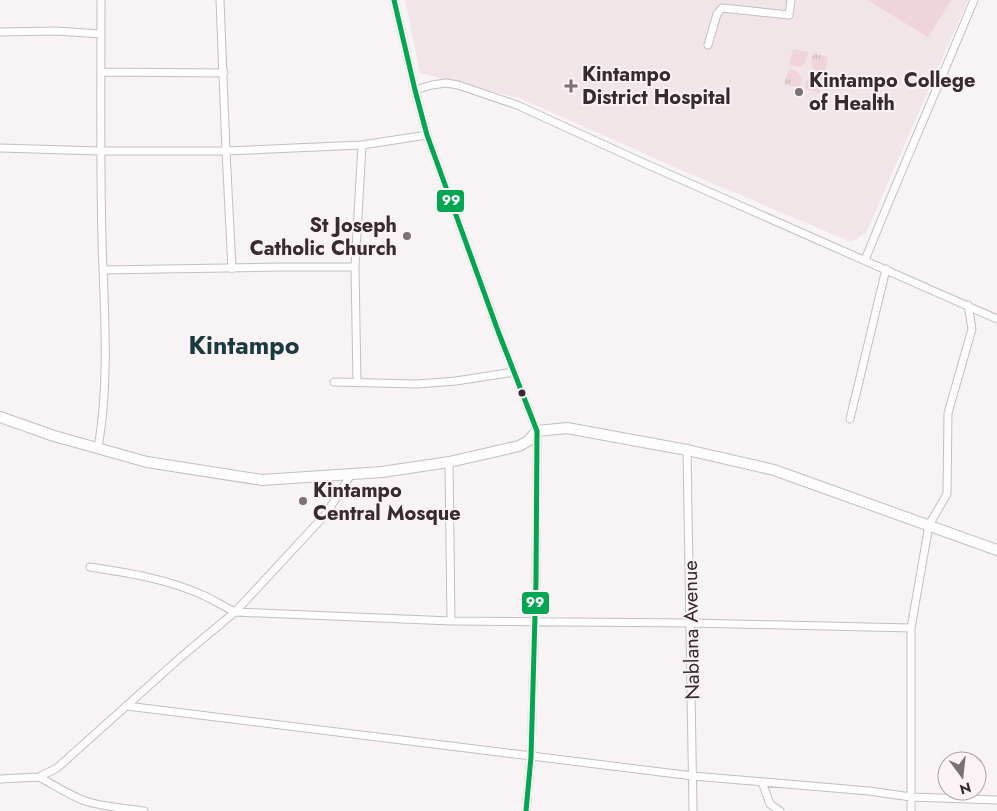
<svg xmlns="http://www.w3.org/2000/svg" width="997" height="811" font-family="Jost,sans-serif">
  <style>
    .built { fill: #f1e5e8 }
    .grass { fill: url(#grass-tufts) }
    .green { fill: #efd4db }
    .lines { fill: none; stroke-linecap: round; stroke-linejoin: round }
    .minor-casing { stroke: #c6bec0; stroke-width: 9 }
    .secondary-casing { stroke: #c6bec0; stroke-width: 12 }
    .minor { stroke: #fefdfe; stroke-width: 7 }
    .secondary { stroke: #fefdfe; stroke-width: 10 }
    .bus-1-casing { stroke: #faf2f4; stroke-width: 9 }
    .bus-1 { stroke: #00a651; stroke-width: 5 }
    .poi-dot { fill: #7b7174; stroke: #faf2f4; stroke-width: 2 }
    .bus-dot { fill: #382a2e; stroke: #faf2f4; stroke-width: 2 }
    .labels { text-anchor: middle; stroke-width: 4; stroke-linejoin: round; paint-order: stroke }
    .poi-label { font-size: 20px; font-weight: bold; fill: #382a2e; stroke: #faf2f4; text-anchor: start }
    .street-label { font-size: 20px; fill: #382a2e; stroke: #faf2f4 }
    .district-label { font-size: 25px; font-weight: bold; fill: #193b3f; stroke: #faf2f4 }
    .line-badge { stroke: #faf2f4; stroke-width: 2 }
    .badge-label { font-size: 14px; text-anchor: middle; font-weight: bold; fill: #fff }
  </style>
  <defs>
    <pattern id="grass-tufts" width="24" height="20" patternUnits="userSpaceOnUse" patternTransform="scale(1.25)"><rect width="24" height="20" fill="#efd4db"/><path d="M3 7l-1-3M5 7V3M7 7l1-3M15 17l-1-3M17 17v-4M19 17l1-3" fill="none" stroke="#ceb6bc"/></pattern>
  </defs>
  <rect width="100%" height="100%" fill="#f8f4f5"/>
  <path class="built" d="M 405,0 L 968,0 L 866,233 L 851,242 L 679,169 L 522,99 L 420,73 Z"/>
  <path class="grass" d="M 793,49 L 809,52 L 806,62 L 799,67 L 789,65 Z
    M 813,53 L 828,57 L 825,74 L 816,72 L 811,63 Z
    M 789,69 L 797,71 L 802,79 L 800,88 L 784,84 Z
    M 814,75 L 823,77 L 819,93 L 805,89 L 806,81 Z"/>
  <path class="green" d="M 867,0 L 951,0 L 928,37 Z"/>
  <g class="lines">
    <g class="minor-casing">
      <path id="minor" d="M 220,0 L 226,151 L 232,269
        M 394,0 L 415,90 L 427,135 L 498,331 L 537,431 L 536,580 L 531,757 L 526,811
        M 0,32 L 56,31 L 101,34
        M 708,45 L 717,14 L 722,8 L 789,15 L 791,0
        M 101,72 L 224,73
        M 415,90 L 432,85 L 446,83 L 458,85 L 517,105 L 646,164 L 997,319
        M 0,148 L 100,151 L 226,151 L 362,145 L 427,135
        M 865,260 C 900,173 938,87 974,0
        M 103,270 L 281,267 L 355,267
        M 334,382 L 417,384 L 456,381 L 514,372
        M 357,383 L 355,267 L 362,145
        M 850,419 L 886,269
        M 98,448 C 110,380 104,309 102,240 C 100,160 101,80 101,0
        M 687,450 L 693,811
        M 449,462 L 451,621
        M 90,567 C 129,573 168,579 205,596 C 215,601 225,607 235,612 L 451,621 L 691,623 L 911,628
        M 127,706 L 693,776 L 869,791 L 911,797 L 997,800
        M 39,777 C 54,785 69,795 85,801 C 104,807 125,808 144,811
        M 0,779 L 39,777 L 57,768 L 181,657 L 235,612 L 326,514 L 350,476
        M 762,782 L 770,804 L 780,811
        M 911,811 L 911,628 L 929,525 L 947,494 L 948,413 L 972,329 L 968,305"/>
    </g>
    <g class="secondary-casing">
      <path id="secondary" d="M 0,417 L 54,436 L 147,462 L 262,480 L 382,472 L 449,462 L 519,446 L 528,441 L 537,431 L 567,428 L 687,450 L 774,470 L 997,550"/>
    </g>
    <use href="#minor" class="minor"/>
    <use href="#secondary" class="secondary"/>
    <g class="bus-1-casing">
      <path id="bus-1" d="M 394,0 L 415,90 L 427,135 L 498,331 L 537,431 L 536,580 L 531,757 L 526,811"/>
    </g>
    <use href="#bus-1" class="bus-1"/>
  </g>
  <g class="poi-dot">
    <path d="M568.5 78.5h5v5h5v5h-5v5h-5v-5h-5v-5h5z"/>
    <circle cx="799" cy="92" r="5"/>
    <circle cx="407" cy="236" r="5"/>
    <circle cx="303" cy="501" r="5"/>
  </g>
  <circle class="bus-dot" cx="522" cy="393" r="4.5"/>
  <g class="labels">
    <g class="poi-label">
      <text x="582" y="81">Kintampo<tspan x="582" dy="23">District Hospital</tspan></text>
      <text x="809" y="87">Kintampo College<tspan x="809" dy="23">of Health</tspan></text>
      <text x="397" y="232" text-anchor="end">St Joseph<tspan x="397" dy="23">Catholic Church</tspan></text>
      <text x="313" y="497">Kintampo<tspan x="313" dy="23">Central Mosque</tspan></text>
    </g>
    <g class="street-label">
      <text transform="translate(691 630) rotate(-91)" y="7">Nablana Avenue</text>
    </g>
    <g class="district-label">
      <text x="244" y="354">Kintampo</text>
    </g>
  </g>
  <g class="line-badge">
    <rect x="436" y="189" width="29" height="24" rx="5" fill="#00a651"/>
    <rect x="521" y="591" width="29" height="24" rx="5" fill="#00a651"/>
  </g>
  <g class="badge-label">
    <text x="451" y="205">99</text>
    <text x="535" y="607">99</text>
  </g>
  <g transform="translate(962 776) rotate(165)"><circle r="24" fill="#faf2f4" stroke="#aca2a5"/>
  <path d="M0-4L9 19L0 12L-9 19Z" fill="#7b7174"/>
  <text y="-8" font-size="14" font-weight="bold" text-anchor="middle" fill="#382a2e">N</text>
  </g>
</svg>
